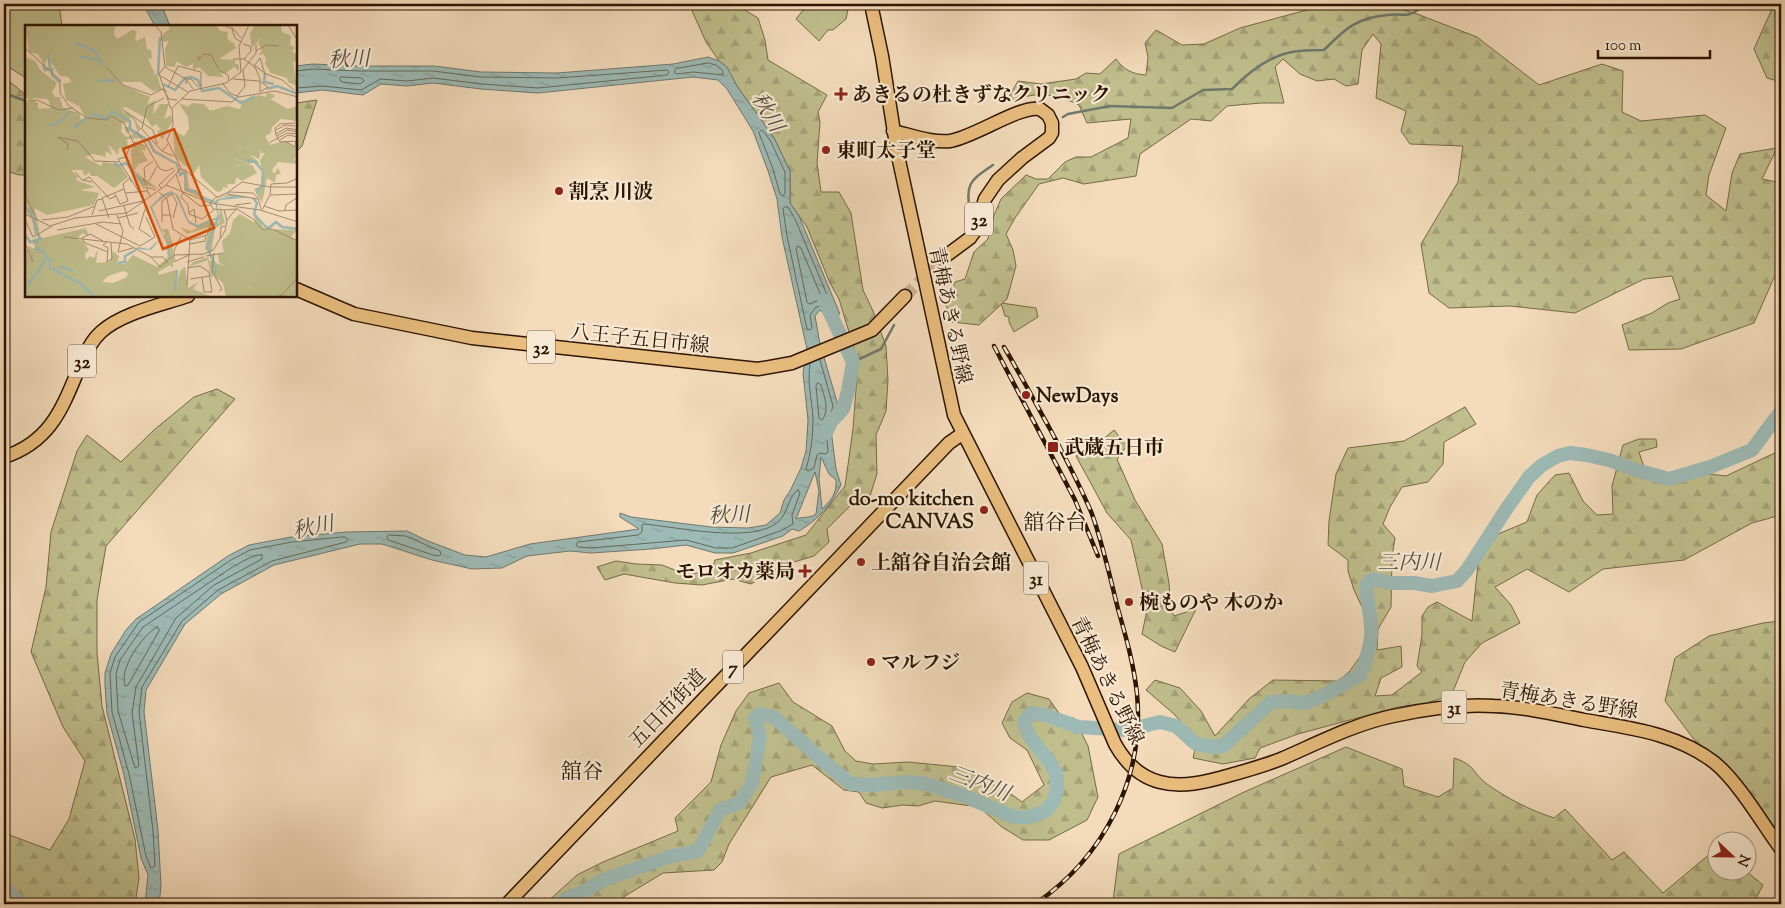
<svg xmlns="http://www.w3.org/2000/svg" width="1785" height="908" font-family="'Sorts Mill Goudy','Noto Serif JP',serif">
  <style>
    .green { fill: #c0be8d; stroke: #766a46 }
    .forest { fill: url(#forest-firs); stroke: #766a46 }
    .water { fill: url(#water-ripples); stroke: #70786d; fill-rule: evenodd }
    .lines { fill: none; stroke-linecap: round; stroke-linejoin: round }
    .shore { stroke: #65685b; stroke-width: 1 }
    .stream { stroke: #70786d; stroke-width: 2.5 }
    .river { stroke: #9dbab6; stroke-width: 14 }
    .primary-tunnel { stroke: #cbb396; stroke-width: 12; stroke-dasharray: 12 6; stroke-linecap: butt }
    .primary-casing { stroke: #2d1500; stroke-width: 15 }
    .primary { stroke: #eabe7e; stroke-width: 12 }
    .rail-casing { stroke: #2d1500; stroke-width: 4.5 }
    .rail { stroke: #f7e8d3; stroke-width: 2.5; stroke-dasharray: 8; stroke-linecap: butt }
    .poi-dot { fill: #8f2418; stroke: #f7e8d3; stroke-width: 2 }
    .labels { text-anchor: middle; stroke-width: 4.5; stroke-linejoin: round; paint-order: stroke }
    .shield { fill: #f7e8d3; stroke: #6a543f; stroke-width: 1 }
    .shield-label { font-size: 19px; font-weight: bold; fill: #2d1500 }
    .poi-label { font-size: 20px; font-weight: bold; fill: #2d1500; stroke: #f7e8d3; text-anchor: start }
    .street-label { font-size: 20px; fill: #2d1500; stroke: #f7e8d3 }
    .water-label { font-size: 21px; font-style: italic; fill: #544f40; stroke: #f7e8d3 }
    .neighbourhood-label { font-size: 21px; fill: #2d1500; stroke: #f7e8d3 }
    .inset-river { fill: none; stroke: #9dbab6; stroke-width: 2.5 }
    .inset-road { fill: none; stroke: #a48c70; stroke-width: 1 }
    .view { fill: #d5520b; fill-opacity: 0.15; stroke: #d5520b; stroke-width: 2.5 }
    .inset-edge { fill: none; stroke: #2d1500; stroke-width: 2.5 }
  </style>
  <defs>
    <pattern id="forest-firs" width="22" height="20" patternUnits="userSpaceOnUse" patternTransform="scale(1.25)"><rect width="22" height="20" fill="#c0be8d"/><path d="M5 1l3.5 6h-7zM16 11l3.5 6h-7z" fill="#a5a278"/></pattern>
    <pattern id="water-ripples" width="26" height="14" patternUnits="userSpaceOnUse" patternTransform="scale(1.25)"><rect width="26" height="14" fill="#9dbab6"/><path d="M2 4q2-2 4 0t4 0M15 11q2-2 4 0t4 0" fill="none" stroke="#889f9b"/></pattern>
  </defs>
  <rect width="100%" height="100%" fill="#f3dbbb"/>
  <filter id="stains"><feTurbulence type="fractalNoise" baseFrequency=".004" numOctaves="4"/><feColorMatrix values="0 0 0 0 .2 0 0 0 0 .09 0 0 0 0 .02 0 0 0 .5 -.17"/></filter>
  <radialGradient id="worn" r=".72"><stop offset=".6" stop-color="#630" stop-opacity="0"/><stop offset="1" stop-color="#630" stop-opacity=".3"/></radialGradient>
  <path class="green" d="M 4,4 L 59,4 L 62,26 L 26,26 L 26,78 L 4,64 Z
    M 808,4 L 849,4 L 846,19 L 833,30 L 828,30 L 819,41 L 796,19 Z
    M 1001,303 L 1036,308 L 1038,317 L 1014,332 L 1009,322 L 1009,317 L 1005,316 Z"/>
  <path class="forest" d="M 689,4 L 735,4 L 758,18 L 765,40 L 768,60 L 827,95 L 818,112 L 820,122 L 817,163 L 821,192 L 839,192 L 851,213 L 863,290 L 873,311 L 886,346 L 888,380 L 886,411 L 876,435 L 877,474 L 868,502 L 856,500 L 827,529 L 829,542 L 814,556 L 784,565 L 751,584 L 733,579 L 702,585 L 675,583 L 624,574 L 605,580 L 597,567 L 616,561 L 636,564 L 662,565 L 685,574 L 711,572 L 715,560 L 751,553 L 806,535 L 845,486 L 853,429 L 858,362 L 839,299 L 830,283 L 807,227 L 790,203 L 790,171 L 774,138 L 737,86 L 727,68 L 719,61 L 706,42 Z
    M 1329,4 L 1385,4 L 1417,14 L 1477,37 L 1539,85 L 1602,64 L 1623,71 L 1622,112 L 1641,121 L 1705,115 L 1726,128 L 1709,175 L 1706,195 L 1726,211 L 1732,173 L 1740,154 L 1777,148 L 1762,179 L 1781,183 L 1781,262 L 1754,323 L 1681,349 L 1629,350 L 1622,325 L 1652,313 L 1668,303 L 1680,299 L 1672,276 L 1644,279 L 1575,313 L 1510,306 L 1449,308 L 1429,293 L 1421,244 L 1458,182 L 1463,146 L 1410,144 L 1401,131 L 1406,111 L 1376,98 L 1381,44 L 1373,34 L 1362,50 L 1358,84 L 1346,86 L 1334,79 L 1317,81 L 1300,74 L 1283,59 L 1275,67 L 1284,103 L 1261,103 L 1227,106 L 1211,121 L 1191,119 L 1140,154 L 1136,176 L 1084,184 L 1063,178 L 1039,184 L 1015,218 L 1006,234 L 1013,250 L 1016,266 L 1007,299 L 979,325 L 952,322 L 946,305 L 955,282 L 965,279 L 974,252 L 988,239 L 994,215 L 1001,199 L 1026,175 L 1036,179 L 1048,179 L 1065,162 L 1076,157 L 1091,157 L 1128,138 L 1131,119 L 1087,123 L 1079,105 C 1055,93 1035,91 1010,102 L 1008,98 L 1018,81 L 1041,84 L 1076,79 L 1086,73 L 1100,74 L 1116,59 C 1124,70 1132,74 1146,75 L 1148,57 L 1145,43 L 1156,30 L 1182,45 L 1204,44 L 1240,28 Z
    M 1776,4 L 1781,4 L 1781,82 L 1767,78 L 1754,49 L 1771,11 Z
    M 4,77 L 26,95 L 26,175 L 19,175 L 4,170 Z
    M 317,100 L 302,146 L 296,152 L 296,103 Z
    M 217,389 L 235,399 L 106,546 L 97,600 L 97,653 L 102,706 L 135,839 L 139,878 L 135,904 L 4,904 L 4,833 L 50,850 L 69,819 L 85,761 L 63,727 L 31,652 L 46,587 L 51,532 L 77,451 L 87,435 L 121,462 L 154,430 L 194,397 Z
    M 1465,407 L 1476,424 L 1444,442 L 1443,464 L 1428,482 L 1402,487 L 1390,507 L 1383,524 L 1395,538 L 1392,557 L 1391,607 L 1378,629 L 1377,650 L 1401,646 L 1402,667 L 1381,678 L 1375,696 L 1392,695 L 1422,672 L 1417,666 L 1422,635 L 1422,616 L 1428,607 L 1437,602 L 1472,621 L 1478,564 L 1498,534 L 1527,522 L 1537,495 L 1555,475 L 1569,473 L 1583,501 L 1597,515 L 1613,514 L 1612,486 L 1623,445 L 1639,439 L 1656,439 L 1657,447 L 1639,452 L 1647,476 L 1677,475 L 1694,472 L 1726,476 L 1781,450 L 1781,515 L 1752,523 L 1684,560 L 1603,569 L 1569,592 L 1527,569 L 1495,587 L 1511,605 L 1520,623 L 1482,643 L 1465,662 L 1454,689 L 1445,697 L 1424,704 L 1398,707 L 1298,734 L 1260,748 L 1255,758 L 1223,764 L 1193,758 L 1197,740 L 1174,714 L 1146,690 L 1155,680 L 1180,688 L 1201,711 L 1215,736 L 1249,699 L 1273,680 L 1338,681 L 1349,672 L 1367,647 L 1369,622 L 1354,590 L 1348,571 L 1348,560 L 1328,545 L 1329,521 L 1336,474 L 1348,448 L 1404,441 Z
    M 1114,430 L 1127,446 L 1117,459 L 1135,500 L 1162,544 L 1169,583 L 1171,610 L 1174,616 L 1196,609 L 1175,652 L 1161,646 L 1142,634 L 1147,610 L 1131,540 L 1107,513 L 1076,456 L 1093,448 Z
    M 1781,621 L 1781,840 L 1699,746 L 1665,701 L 1675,658 L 1709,636 L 1763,623 Z
    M 779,683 L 793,702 L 832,726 L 845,751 L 856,761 L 873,764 L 908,762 L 959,767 L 1011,794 L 1022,802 L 1044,785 L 1027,750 L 1010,738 L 1002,723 L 1012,702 L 1027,693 L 1049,699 L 1061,716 L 1074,718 L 1088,746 L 1098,797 L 1087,820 L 1049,840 L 1023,840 L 1002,827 L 979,807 L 935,801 L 918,806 L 903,805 L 882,808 L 866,803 L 859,792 L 844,790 L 812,765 L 771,777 L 729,844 L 722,862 L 714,870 L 663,873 L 612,904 L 545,904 L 577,875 L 603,862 L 678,831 L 675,818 L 711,782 L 721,745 L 736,711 L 749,693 Z
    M 1346,747 L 1402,769 L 1404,786 L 1438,797 L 1453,788 L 1454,758 C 1476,765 1472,773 1487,784 C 1508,799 1530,810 1554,818 L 1565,809 L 1612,860 L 1624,852 L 1663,893 L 1717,848 L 1718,870 L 1746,871 L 1763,885 L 1753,904 L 1106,904 L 1113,901 L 1119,854 L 1242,793 Z"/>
  <path class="water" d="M 143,4 L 161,4 L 170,26 L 155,26 Z
    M 708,57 L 719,61 L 727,67 L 737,86 L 774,138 L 790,171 L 790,203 L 799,216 L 840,314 L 828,318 L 820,310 L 815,316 L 820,344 L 838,405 L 831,430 L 836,469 L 841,485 C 831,505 818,520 799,531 L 792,529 L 783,536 L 733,553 L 715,553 L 686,545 L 651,549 L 591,553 L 570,551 L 527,556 L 502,568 L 472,569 L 432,560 L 382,544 L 360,544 L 274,565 L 221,594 L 185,624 L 146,690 L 144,712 L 158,830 L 161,886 L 159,904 L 145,904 L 148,875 L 141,858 L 124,775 L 107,713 L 105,686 L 105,673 L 111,654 L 126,630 L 136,619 L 228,556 L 249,545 L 291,537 L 347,532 L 407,531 L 428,541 L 465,555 L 486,557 L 530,544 L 639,529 L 620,517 L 620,513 L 631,517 L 711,527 L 748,528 L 766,525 L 780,513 L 784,500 L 790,491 L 801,468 L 806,451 L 808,420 L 803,373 L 807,349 L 782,237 L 777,199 L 768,171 L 753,131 L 727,89 L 718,80 L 693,77 L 538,93 L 481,89 L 433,83 L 407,86 L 381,84 L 363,95 L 323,90 L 296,93 L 296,66 L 313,64 L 360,66 L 434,66 L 481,72 L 557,73 L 673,64 ZM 821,457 L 829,474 L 836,480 C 837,494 831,500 822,509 L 819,478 ZM 815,472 L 819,491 L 816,514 C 809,519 803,516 796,519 Z"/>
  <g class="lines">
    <path class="shore" d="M 708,63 L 716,65 L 723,71 L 723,75 L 693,72 L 677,74 L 674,72 L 676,69 Z
      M 296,71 L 313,69 L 360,71 L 433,71 L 481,77 L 557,78 L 667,70 L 669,72 L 667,75 L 538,88 L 482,84 L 433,78 L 407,81 L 380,79 L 361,90 L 323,86 L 296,88
      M 341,77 L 362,78 L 364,81 L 360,84 L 342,82 L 340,80 Z
      M 762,130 L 770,140 L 785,172 L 785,193 L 783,196 L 780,194 L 773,169 L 759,133 Z
      M 785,207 L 788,207 L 795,219 L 833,309 L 830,312 L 822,306 L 816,307 L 810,315 L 812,328 L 810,330 L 807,329 L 787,236 L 783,209 Z
      M 798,246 L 801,248 L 821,296 L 820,299 L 810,304 L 807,302 L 796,249 Z
      M 810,364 C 807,382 812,400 813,418 C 813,436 811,452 806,469 L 808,471 L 814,468 L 817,455 L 820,453 L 826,454 L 828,452 L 826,430 L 833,406 L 820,360
      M 818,383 L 821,385 C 824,396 830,410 822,420 L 819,418 L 816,386 Z
      M 798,490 L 800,493 L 792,515 L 793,524 L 780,531 L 732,548 L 716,548 L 686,540 L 591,548 L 578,547 L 576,545 L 578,542 L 638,535 L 642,532 L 642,525 L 644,524 C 677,527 753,544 778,522 C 788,514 787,498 798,490 Z
      M 389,535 L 406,536 L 440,551 L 441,554 L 439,556 L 433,555 L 388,540 L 387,538 Z
      M 345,537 L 348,540 L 346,542 L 272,561 L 218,590 L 182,621 L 142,687 L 139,712 L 153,831 L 155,866 L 151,868 L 146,856 L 129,774 L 112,712 L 110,673 L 115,657 L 139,622 L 231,560 L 250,550 L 292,542 Z
      M 262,555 L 262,559 L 214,585 L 176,618 L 136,687 L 132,713 L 139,766 L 135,768 L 118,711 L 116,674 L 120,660 L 143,627 L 234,566 L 253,556 Z
      M 157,627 L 159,629 L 159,631 L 128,685 L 125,686 C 119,668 142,636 157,627 Z"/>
    <path class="stream" d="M 4,93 L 26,101
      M 1063,117 L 1068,114 L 1110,106 L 1172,108 L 1203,90 L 1232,89 C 1248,73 1269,56 1292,52 C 1302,50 1314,50 1324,50 C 1345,29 1357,17 1388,15 C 1406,13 1404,19 1421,8 L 1422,4
      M 970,214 C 966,183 968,182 993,165
      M 853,362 L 881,349 L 894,325"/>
    <path class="river" d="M 824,300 L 853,362 L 848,391 L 843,409 L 831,422 L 826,433
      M 4,886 L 20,904
      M 561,904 L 564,900 L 585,891 L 603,880 L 672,856 L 698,851 L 720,810 L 739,803 L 752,783 L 760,737 L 755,718 L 760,714 L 774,717 L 823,761 L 851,784 L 870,785 L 909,782 L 926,784 L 964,796 L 1014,817 L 1030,817 L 1046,811 L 1053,802 L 1057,790 L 1057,777 L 1052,765 L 1029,736 L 1024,722 L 1031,713 L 1045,715 L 1079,727 L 1127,730 L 1160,722 L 1176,726 L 1196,744 L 1215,747 L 1223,746 L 1271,702 L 1287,701 L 1305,703 L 1322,696 L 1360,675 C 1365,662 1370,650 1371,636 C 1373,618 1365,602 1367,584 L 1373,579 L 1391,583 L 1414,583 L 1432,586 L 1457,581 L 1467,570 L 1507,508 L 1529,477 L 1542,465 L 1558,456 L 1570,453 L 1586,455 L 1609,460 L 1636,470 L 1669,479 L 1710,467 L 1752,450 L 1781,411"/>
    <path class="primary-tunnel" d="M 905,296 L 943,258"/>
    <g class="primary-casing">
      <path id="primary" d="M 871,4 L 882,56 L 897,151 L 954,415 L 1082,667 L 1115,744 C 1125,762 1140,777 1160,782 C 1182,788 1206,782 1227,776 C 1245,771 1263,766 1281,759 C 1318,743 1354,724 1393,716 C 1425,709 1462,704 1494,706 C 1524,707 1554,714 1584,720 C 1629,728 1677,733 1715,763 C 1739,783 1762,823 1781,849
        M 893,131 C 911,135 932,143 950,141 C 975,137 1020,105 1040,109 L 1048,115 L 1052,123 L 1052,133 L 1049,138 L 1022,158 L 998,180 L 985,199 L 975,231 L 970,238 L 943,258
        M 296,289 L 354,314 L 472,338 L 758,369 L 792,363 L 872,330 L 905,296
        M 4,457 C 50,442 62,409 79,368 C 85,355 90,342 101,332 C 122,313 161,305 188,296
        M 507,904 L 949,443 L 962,434"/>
    </g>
    <use href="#primary" class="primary"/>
    <g class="rail-casing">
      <path id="rail" d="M 994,346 L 1075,500 L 1098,556
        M 1004,347 C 1020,374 1035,402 1050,429 C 1065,457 1080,485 1092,514 C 1103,545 1110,577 1118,609 C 1126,637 1134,665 1137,694 C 1145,778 1104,857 1035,904"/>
    </g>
    <use href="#rail" class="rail"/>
  </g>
  <g class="poi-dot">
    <path d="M838.5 86.5h5v5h5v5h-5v5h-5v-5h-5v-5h5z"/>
    <circle cx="826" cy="150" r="5"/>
    <circle cx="559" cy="191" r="5"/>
    <circle cx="1026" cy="395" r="5"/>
    <rect x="1047" y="441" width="12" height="12" rx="2.5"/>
    <circle cx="984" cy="510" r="5"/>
    <circle cx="861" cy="562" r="5"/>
    <path d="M802.5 563.5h5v5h5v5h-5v5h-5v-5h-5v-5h5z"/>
    <circle cx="1129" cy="602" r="5"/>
    <circle cx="871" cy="662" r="5"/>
  </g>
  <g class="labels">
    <g class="shield">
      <rect x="965" y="202.5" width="28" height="33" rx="4"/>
      <rect x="527" y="330.5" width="28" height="33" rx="4"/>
      <rect x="68" y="344.5" width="28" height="33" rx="4"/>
      <rect x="1023.5" y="561.5" width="25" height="33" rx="4"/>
      <rect x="723" y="650.5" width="20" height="33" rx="4"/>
      <rect x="1441.5" y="690.5" width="25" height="33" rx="4"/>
    </g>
    <g class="shield-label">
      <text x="979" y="226">32</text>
      <text x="541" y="354">32</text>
      <text x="82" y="368">32</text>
      <text x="1036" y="585">31</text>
      <text x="733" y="674">7</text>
      <text x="1454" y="714">31</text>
    </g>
    <g class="poi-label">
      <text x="852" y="101">あきるの杜きずなクリニック</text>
      <text x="836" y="157">東町太子堂</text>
      <text x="569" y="198">割烹 川波</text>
      <text x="1036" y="402">NewDays</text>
      <text x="1064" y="454">武蔵五日市</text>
      <text x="974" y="505" text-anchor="end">do-mo kitchen<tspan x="974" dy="23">CANVAS</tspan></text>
      <text x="871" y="569">上舘谷自治会館</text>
      <text x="795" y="578" text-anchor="end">モロオカ薬局</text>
      <text x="1139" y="609">椀ものや 木のか</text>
      <text x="881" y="669">マルフジ</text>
    </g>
    <g class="street-label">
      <text transform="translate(951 315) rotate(78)" y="7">青梅あきる野線</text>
      <text transform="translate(640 338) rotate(6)" y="7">八王子五日市線</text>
      <text transform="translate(1108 680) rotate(64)" y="7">青梅あきる野線</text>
      <text transform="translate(1569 700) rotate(9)" y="7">青梅あきる野線</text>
      <text transform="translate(667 708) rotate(-46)" y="7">五日市街道</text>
    </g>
    <g class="water-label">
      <text transform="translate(349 59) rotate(-3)" y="7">秋川</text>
      <text transform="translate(768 112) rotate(59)" y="7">秋川</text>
      <text transform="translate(729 515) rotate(-3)" y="7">秋川</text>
      <text transform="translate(313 527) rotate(-12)" y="7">秋川</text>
      <text x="1409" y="569">三内川</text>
      <text transform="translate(980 783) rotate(21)" y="7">三内川</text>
    </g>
    <g class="neighbourhood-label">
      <text x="1055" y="529">舘谷台</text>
      <text x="582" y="778">舘谷</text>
    </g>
  </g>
  <g transform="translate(25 25)">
    <rect width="272" height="272" fill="#f3dbbb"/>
    <path d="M 222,260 L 228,264 L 237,261 L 253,272 L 218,272 Z" fill="#c0be8d"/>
    <path d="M 0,0 L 90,0 L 89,9 L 92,14 L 107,5 L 112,6 L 110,14 L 112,16 L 120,12 L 122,24 L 126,25 L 127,33 L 123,34 L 130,49 L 123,51 L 132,49 L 136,63 L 139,63 L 146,69 L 139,65 L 128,66 L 116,57 L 97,57 L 97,60 L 125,72 L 122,80 L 130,75 L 128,90 L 135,79 L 144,79 L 139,94 L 146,90 L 147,97 L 137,115 L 132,106 L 136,105 L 131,99 L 127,102 L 121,93 L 101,82 L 96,83 L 99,88 L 101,87 L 110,94 L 115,103 L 112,105 L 109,95 L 104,92 L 104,97 L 97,98 L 96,106 L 101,112 L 106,111 L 108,108 L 104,106 L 102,109 L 99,102 L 104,102 L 117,113 L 102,114 L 103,123 L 94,123 L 93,130 L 83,119 L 87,130 L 80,126 L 81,132 L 68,129 L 60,132 L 76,141 L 78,137 L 95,140 L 103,152 L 89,163 L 72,151 L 66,151 L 64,147 L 60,151 L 57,145 L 46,145 L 53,152 L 51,155 L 70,162 L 55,165 L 74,168 L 69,180 L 22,190 L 9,183 L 14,205 L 10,211 L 7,194 L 0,185 L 2,182 L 10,194 L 4,181 L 0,179 L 0,77 L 4,74 L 0,71 L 0,32 L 10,36 L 15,45 L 32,58 L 27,67 L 30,72 L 35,72 L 38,83 L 54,88 L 56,95 L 61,93 L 54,81 L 41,75 L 38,59 L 47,57 L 43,52 L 35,51 L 23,33 L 19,39 L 13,29 L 4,27 ZM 9,73 L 23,74 L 26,83 L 13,84 L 13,78 L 7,75 ZM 142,0 L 191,0 L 195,6 L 203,7 L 202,14 L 206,16 L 201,18 L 208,17 L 211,23 L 194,34 L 211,35 L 209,38 L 214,40 L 214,46 L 209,42 L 201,48 L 195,48 L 199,52 L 183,51 L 174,42 L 168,45 L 168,39 L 161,42 L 151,36 L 150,42 L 141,41 L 140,24 L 144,15 L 140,17 L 136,15 L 138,9 L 145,4 ZM 230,0 L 256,0 L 257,7 L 266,11 L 265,19 L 270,23 L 267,26 L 272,30 L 272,36 L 268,37 L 272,61 L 263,57 L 262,53 L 246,48 L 240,39 L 241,33 L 238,29 L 234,30 L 237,25 L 233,18 L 238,12 L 228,21 L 227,27 L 225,8 ZM 242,68 L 248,69 L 250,72 L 245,74 L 263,84 L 272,81 L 272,103 L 272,96 L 256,94 L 247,102 L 246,108 L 240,111 L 245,120 L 259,116 L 272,123 L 272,134 L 269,132 L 272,139 L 253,137 L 247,145 L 249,149 L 253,143 L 256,149 L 251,150 L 250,158 L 242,153 L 237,178 L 229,164 L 236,161 L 238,151 L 235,135 L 240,128 L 236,128 L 236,123 L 234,134 L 224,129 L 224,122 L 220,124 L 208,120 L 218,131 L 209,134 L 224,138 L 206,142 L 227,140 L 232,148 L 217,156 L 211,152 L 210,159 L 202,159 L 203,163 L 198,162 L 197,166 L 192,167 L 176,152 L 174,140 L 169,148 L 150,132 L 148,105 L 159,111 L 164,104 L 163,92 L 154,78 L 163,82 L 167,78 L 179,79 L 185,86 L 202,81 L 215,84 L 217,79 L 213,75 L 221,76 L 234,70 L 241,72 ZM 108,118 L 120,122 L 120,126 L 116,124 L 123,136 L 114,139 L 109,146 L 134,164 L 121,160 L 119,164 L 107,147 L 106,124 L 111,123 L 108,123 ZM 158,144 L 162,148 L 164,163 L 184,174 L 190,176 L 196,171 L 202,170 L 219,170 L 196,172 L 190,178 L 182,176 L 159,165 L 160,149 L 154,149 ZM 195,180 L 200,198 L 190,203 L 186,228 L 180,224 L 184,202 L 162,209 L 155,202 L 166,206 L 184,196 L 194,198 ZM 228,185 L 239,204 L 272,205 L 266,212 L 273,216 L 272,270 L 253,272 L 237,262 L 228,264 L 223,260 L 218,272 L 201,272 L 198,258 L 188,250 L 186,253 L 183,235 L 164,242 L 168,237 L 184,232 L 183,235 L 199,241 L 194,237 L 193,229 L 199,229 L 197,216 L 205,208 L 208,195 L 215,189 L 230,198 ZM 61,203 L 64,211 L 57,208 L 52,214 L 58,216 L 64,225 L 60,229 L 61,235 L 65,231 L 69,233 L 73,224 L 71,238 L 85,237 L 88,226 L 94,231 L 92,239 L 100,239 L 108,230 L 132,242 L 144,231 L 144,217 L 137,204 L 143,204 L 148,219 L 148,243 L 145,240 L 133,247 L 134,250 L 151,245 L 150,265 L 155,246 L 160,242 L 163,263 L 173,257 L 168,264 L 187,272 L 0,272 L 0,225 L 4,225 L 3,221 L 10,224 L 11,221 L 7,218 L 13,214 ZM 98,246 L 103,248 L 102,252 L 88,258 L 77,257 L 83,251 Z" fill="#c0be8d" fill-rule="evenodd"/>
    <path d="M 211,118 L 216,124 L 218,119 L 220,124 L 227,120 L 224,129 L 235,138 L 227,137 L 221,142 L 204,143 L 224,138 L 207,133 L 218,131 L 210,125 L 208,120 Z" fill="#c0be8d"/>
    <path d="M 146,166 L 153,170 L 164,196 L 173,200 L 184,195 L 193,192 L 190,177 L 194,174 L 207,171 L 227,172 L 195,175 L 192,178 L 194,193 L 173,203 L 163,198 L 150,169 L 140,171 L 127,182 L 137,206 L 138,211 L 126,225 L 111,224 L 113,222 L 124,224 L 138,211 L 125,182 L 137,170 Z" fill="#9dbab6"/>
    <path class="inset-river" d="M 51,18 L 70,26 L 78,41M 23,28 L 25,43M 55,32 L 74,35M 18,39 L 20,45 L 27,44 L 27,50 L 35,57M 240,48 L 239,57 L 249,59M 133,50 L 135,12M 72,56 L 91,55M 138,59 L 150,65 L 160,53 L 166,52 L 173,55 L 177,66 L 194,63 L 216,78 L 230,71M 242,64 L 252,61 L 273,69M 64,94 L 69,89 L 82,94 L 86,86 L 105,96 L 105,104 L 124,116 L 129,126 L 152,139 L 155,150 L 160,147 L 161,165 L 170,166 L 176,172 L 189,177M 24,101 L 36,96 L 45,86M 49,103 L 61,93M 220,135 L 230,137 L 238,146 L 237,162 L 233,164 L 232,169M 89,138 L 93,141 L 101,138 L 120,160M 228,173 L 232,178 L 229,189 L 240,201 L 244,203 L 251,197 L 257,202 L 273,204M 0,181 L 5,185 L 15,214M 0,210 L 5,217 L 17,213M 139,210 L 143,218 L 144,233M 20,233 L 25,235 L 25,243 L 55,258 L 69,272M 93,238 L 100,237 L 100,231 L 111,225M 35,245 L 37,242 L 48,246M 190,249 L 190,240 L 182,222 L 194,190M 0,262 L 15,244 L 21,232 L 19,227 L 11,224 L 12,215M 150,266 L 152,245"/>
    <path class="inset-road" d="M 130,0 L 136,7 L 140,42 L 161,54 L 168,64M 198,0 L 207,4 L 210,13 L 216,17M 205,0 L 216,13M 263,0 L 273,16M 218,19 L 225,21 L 226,26 L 219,34M 0,23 L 35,55 L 35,68 L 44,81 L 62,93 L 82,95 L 86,91 L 99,98 L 110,121 L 104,123 L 101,132 L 93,134 L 119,175M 231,26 L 241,20 L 254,21M 173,31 L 174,35 L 179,29 L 186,30 L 194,45 L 203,50 L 204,56M 208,34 L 219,34 L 230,42 L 235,54 L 235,67M 229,40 L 241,49 L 257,55 L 269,65M 140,41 L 134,49 L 146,84M 229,41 L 235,33 L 240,49M 82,43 L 98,60 L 126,70 L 137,64M 217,46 L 231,28 L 231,19M 134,50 L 163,67M 208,54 L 235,56M 161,59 L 161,54 L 166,54 L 173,62M 198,59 L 205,68 L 214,72 L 250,66 L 273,72M 143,62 L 153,41 L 176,47 L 176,62M 138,64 L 144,74 L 152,75M 235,67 L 243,62 L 236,57M 212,71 L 220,61 L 218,45M 157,74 L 207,77 L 213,72M 6,76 L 12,75 L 34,85 L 48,83M 97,84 L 128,105 L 132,119M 270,98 L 255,99 L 250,103 L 251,110 L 255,117 L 273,116M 117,103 L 122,82 L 139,73M 251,105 L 260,100 L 270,101M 251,109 L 261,103 L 273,105M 252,111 L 262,105 L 273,107M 255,115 L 263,110 L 273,112M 260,116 L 270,122 L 271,116M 109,117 L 122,122 L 135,144 L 141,146 L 149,143M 244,118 L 262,108 L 273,109M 143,119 L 137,126 L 148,131M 122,121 L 112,107 L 116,103 L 137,126M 42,125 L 43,119 L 33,112 L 53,116 L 70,136 L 94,137M 155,144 L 160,145 L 192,172M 50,147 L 57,155 L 67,157M 151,149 L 157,167M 120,153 L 119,143 L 128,136M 59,155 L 64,152 L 85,174 L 91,171M 124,156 L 132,141M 141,160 L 185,178 L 235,185 L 273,197M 122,161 L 118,153 L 126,160M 136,163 L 134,160 L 150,145M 134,167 L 142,174 L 148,204 L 165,215 L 162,261M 158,167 L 156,172 L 163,180 L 164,189M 101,168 L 122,166M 158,168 L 175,181 L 186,180M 202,168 L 217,157 L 245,162 L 273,162M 90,169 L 95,179 L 103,176 L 99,164M 202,169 L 233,174M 245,170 L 246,159 L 262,158 L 273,153M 0,171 L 13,196M 82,171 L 99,164 L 98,159 L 105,153 L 106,157M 82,171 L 77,173 L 84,193M 125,171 L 121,162 L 131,165M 210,180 L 226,178M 99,181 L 105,201 L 109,204M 239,181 L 254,186 L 273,185M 120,184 L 114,204 L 126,212M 199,185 L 212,184 L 228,194 L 237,204 L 247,204 L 273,216M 237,185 L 245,170 L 273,169M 260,185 L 261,180 L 273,172M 74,186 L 118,176M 164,188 L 169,184 L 171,198M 0,189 L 25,201 L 50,193 L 102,188 L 140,161 L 156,143 L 142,115 L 148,100 L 147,83 L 165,66 L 201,58 L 216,47 L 214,21 L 224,0M 164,189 L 177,194 L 189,185M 67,190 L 72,175 L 78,174M 92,190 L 98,206 L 93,227 L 108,223M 137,190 L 137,176 L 147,169 L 152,178 L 148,193M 93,193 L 113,188M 0,195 L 8,212 L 27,201M 17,195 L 43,192 L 70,181M 202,195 L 212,183M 137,197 L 137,190 L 146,190M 71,199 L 115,221 L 130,212 L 121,192M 32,205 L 78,197 L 96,199M 156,211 L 149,226 L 149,237 L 164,230M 39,212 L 102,219 L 126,232 L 135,242 L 149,230 L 179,229 L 188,225 L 200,206 L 202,196 L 199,185 L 188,184 L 185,178 L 190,173 L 204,167 L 228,168 L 233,173 L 236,184M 57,213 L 60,218 L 83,227M 57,213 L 65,209 L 78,216M 195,213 L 196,202 L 200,201M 165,215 L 182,210 L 186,197M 82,217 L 78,220 L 83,223 L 82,237M 165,219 L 180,216 L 181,210M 1,220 L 8,237M 189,228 L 187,246 L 197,264 L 194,266M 181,231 L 199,228M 126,232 L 138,232 L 143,238M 82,237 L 87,234 L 86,218M 162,237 L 179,232M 162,243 L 175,241 L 184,247 L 187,267 L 179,267 L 177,252M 165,254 L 185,251M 251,272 L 257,270 L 273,252"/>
    <path class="view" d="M 149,104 L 189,203 L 138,224 L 98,124 Z"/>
    <rect width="272" height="272" class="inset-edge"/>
  </g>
  <rect width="1785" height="908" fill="none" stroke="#f3dbbb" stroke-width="20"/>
  <rect x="5" y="5" width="1775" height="898" fill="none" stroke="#2d1500" stroke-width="2.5"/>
  <rect x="10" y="10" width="1765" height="888" fill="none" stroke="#2d1500"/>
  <g transform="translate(1732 856) rotate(112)"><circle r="24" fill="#f7e8d3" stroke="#a6947f"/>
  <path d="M0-4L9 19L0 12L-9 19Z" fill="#8f2418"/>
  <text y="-8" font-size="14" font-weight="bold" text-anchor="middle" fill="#2d1500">N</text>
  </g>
  <path d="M1598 50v8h112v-8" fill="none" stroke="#2d1500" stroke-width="2.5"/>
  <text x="1605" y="50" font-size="15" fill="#2d1500" stroke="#f7e8d3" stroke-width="4" paint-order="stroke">100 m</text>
  <rect width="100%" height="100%" filter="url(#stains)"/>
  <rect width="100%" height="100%" fill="url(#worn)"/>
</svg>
